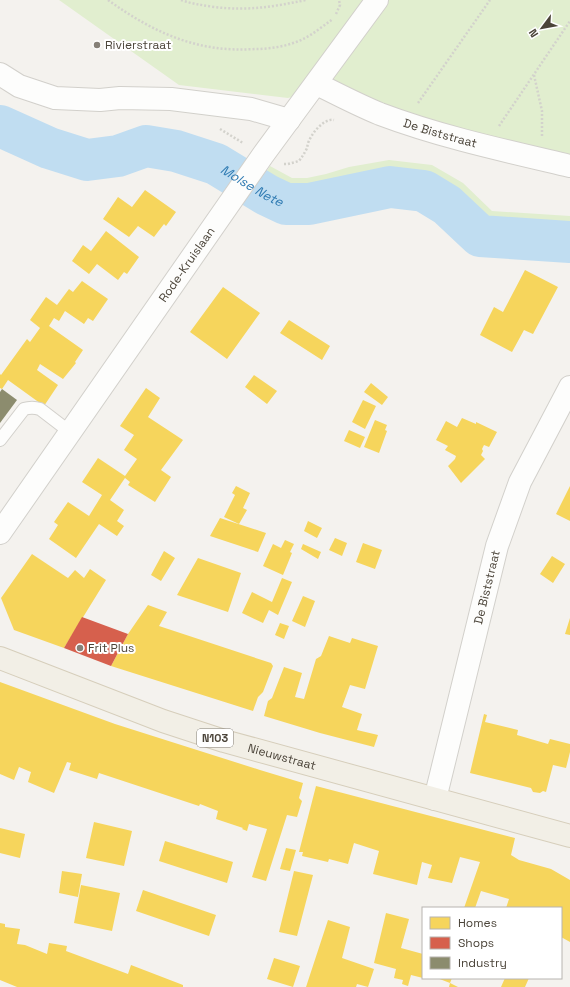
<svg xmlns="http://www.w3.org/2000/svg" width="570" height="987" font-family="'Space Grotesk',sans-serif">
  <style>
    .green { fill: #e1eecf }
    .homes { fill: #f6d55c }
    .shops { fill: #d6604d }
    .industry { fill: #8c8c6e }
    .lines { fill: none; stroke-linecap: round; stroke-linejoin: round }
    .river { stroke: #c0ddf1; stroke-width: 42 }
    .lane-casing { stroke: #d2d0cb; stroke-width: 14 }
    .street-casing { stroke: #d2d0cb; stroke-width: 24 }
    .primary-casing { stroke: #d6cebb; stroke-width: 24 }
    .path { stroke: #d3d2cc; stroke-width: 2.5; stroke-dasharray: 2 2; stroke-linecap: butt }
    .lane { stroke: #fdfdfc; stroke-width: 12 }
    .street { stroke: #fdfdfc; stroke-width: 22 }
    .primary { stroke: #f2efe6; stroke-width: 22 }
    .poi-dot { fill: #868178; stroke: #fff; stroke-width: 1.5 }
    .labels { text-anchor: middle; stroke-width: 4; stroke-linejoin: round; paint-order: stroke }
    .shield { fill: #fff; stroke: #817c74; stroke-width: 1 }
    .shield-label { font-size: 11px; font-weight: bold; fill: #4b4439 }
    .poi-label { font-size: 12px; fill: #4b4439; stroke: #fff; text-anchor: start }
    .street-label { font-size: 12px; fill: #4b4439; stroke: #fff }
    .water-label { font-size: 13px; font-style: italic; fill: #2e7ab2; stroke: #fff }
  </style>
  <rect width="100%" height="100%" fill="#f4f2ee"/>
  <path class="green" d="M 59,0 L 570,0 L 570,157 L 406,115 L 335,84 L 288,98 L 179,85 Z
    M 389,160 L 432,165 L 463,183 L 492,211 L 570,216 L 570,242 L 537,241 L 480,236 L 447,205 L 424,191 L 390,187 L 309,204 L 286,204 L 256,188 L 270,166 L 292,178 L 307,178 L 326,174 L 349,167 Z"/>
  <path class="homes" d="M 145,190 L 176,212 L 166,226 L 164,224 L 154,237 L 138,226 L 129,237 L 103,219 L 118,197 L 132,207 Z
    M 106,231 L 139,257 L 127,274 L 124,272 L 118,280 L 97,264 L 89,274 L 72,261 L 83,245 L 91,251 Z
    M 525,270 L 558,287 L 533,334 L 524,330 L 512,352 L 480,335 L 494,307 L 503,312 Z
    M 82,281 L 108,299 L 93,321 L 88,318 L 84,324 L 65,311 L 59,321 L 54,318 L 49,326 L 83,350 L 75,362 L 76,363 L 63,379 L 40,364 L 37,370 L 58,385 L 44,406 L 8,380 L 2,389 L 0,388 L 0,374 L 1,375 L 27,339 L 30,342 L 40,328 L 30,320 L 46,297 L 57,305 L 69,289 L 73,292 Z
    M 223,287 L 260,313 L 227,359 L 190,332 Z
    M 289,320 L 330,346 L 322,360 L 280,333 Z
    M 254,375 L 277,391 L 267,404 L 245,387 Z
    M 371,383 L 388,397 L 382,405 L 364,392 Z
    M 146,388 L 160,398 L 148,417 L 183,440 L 161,470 L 171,477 L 155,502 L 128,485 L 130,482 L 125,478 L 110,500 L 124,510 L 117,521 L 124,526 L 117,536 L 99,524 L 76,558 L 49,539 L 58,525 L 54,522 L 68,502 L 89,516 L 102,495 L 82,482 L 98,458 L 125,476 L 137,459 L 124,450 L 134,435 L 120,426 Z
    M 363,400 L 376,406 L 365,429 L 352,422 Z
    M 462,418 L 476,424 L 476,422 L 497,432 L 489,447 L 484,445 L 482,449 L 483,451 L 481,455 L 485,459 L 461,483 L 448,466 L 455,459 L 456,456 L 445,450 L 448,446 L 436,440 L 446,421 L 457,427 Z
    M 375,420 L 387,425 L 385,430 L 387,431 L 379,453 L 364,447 Z
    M 349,430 L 365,437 L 360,448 L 344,441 Z
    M 236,486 L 250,493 L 243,508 L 247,510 L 239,524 L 224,517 L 235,495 L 232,493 Z
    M 570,486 L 570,521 L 556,514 Z
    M 220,518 L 266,533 L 258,552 L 210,536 Z
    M 308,521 L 322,528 L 317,538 L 304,531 Z
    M 335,538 L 347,543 L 342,556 L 329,550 Z
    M 285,540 L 294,544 L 290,552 L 292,553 L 283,575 L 263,566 L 273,544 L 281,548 Z
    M 363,543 L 382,550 L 375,569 L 356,562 Z
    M 303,544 L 321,552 L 318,559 L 301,549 Z
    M 164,551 L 175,558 L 161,581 L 151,575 Z
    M 32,554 L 68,578 L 75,570 L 84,578 L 90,569 L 106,580 L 64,648 L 14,630 L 1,598 Z
    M 552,556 L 565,564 L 553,583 L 540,574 Z
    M 198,558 L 241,573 L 228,612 L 177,595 Z
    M 282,578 L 292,582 L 278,615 L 269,610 L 263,623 L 242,613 L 252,592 L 272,602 Z
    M 303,596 L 315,601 L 305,627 L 292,621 Z
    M 148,605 L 167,612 L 159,626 L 271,663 L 273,666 L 263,692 L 258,697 L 253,711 L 111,666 L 128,634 Z
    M 570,618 L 570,635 L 565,634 Z
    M 280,623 L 289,626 L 284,639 L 275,635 Z
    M 329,636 L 350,643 L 352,638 L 378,646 L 365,689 L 350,685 L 342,707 L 362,714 L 357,730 L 378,735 L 374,747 L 320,733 L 264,716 L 268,701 L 272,698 L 284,667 L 302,673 L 295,697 L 304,699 L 316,659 L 321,656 Z
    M 0,682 L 115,724 L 260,770 L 303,783 L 299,798 L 302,801 L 297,817 L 287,815 L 266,881 L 252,877 L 267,829 L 249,824 L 247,831 L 242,829 L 243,828 L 216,819 L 218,811 L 200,804 L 199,806 L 99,773 L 97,779 L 69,770 L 71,763 L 67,762 L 54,793 L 28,782 L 31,772 L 19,767 L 14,780 L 0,774 Z
    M 484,714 L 487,715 L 485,722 L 518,730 L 517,735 L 548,744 L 550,739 L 570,744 L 570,752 L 566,768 L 553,765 L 546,792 L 543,791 L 540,793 L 533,792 L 531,788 L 470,773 Z
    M 316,786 L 515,838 L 511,855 L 519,860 L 551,869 L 570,880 L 570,942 L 561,937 L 561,908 L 506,908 L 509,899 L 481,891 L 475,908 L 464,908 L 480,862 L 460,857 L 452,883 L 428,878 L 432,865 L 422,862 L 417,885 L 373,874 L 379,851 L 354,843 L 348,864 L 329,859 L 328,862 L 302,856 L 303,852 L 299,852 Z
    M 94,822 L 132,831 L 124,866 L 86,858 Z
    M 0,828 L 25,834 L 20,858 L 0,853 Z
    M 165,841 L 233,862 L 227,883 L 159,861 Z
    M 286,848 L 296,850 L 290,871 L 280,869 Z
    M 62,871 L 82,874 L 78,897 L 59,893 Z
    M 294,871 L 313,875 L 297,936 L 279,932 Z
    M 81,885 L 120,893 L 112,931 L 74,923 Z
    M 143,890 L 216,915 L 209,936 L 136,911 Z
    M 386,913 L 409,919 L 401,948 L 423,954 L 423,978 L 411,975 L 408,986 L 402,984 L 403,980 L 394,978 L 396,969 L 374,963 Z
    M 328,920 L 350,927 L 342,958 L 374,969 L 368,987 L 357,984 L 356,987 L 306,987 Z
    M 0,923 L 5,924 L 5,927 L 20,929 L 17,944 L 25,945 L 47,954 L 49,943 L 67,946 L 66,951 L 128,974 L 131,965 L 183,985 L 183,987 L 17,987 L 0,980 Z
    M 274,958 L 300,966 L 293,987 L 267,979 Z
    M 437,978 L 452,978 L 450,983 L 458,987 L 449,987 L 450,983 Z
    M 505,978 L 529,978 L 525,987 L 501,987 Z"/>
  <path class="shops" d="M 82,617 L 128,634 L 111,666 L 64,648 Z"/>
  <path class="industry" d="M 2,389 L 17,400 L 0,423 L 0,392 Z"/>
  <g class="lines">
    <path class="river" id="s1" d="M 0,126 L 49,148 L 87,160 L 118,156 L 146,146 L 176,151 L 216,164 L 267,195 L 286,204 L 309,204 L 390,187 L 424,191 L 447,205 L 480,236 L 570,242"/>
    <g class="lane-casing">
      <path id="lane" d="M 0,440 L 24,409 C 30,407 34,407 40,409 L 70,432"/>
    </g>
    <g class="street-casing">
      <g id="street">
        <path d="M 0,74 L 19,86 L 55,98 L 100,100 L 120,98 L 171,99 L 251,109 L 289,120"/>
        <path id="s2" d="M 317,84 C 337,94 358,105 380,114 C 441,137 506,151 570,166"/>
        <path id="s3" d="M 0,533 L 263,155 L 377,0"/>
        <path id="s4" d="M 435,799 L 497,546 L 520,482 L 570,387"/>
      </g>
    </g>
    <g class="primary-casing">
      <g id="primary">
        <path id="s5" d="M 0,658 L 163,721 L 224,741 L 570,836"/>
      </g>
    </g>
    <path class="path" d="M 108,0 C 154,33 198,53 255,49 C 271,49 289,46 303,39 C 314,34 324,25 333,19
      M 181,0 C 192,4 202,5 214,7 C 248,11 272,7 306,0
      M 336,14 L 340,5 L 339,0
      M 534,75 L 542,111 L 542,137
      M 418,103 L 490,0
      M 499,126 L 570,21
      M 220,129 L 243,143
      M 284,164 L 288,164 L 299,161 C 302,157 304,154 306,150 C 308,147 307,144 309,141 C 312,133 324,118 334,120"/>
    <use href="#lane" class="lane"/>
    <use href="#street" class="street"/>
    <use href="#primary" class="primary"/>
  </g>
  <g class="poi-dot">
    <circle cx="97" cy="45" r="4"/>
    <circle cx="80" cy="648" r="4"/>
  </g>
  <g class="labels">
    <rect class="shield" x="197" y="729" width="36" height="18" rx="3"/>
    <g class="shield-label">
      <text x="215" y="742">N103</text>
    </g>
    <g class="poi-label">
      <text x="105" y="49">Rivierstraat</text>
      <text x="88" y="652">Frit Plus</text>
    </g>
    <g class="street-label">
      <text dy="4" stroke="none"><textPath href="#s2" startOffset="133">De Biststraat</textPath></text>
      <text dy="4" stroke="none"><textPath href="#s3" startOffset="327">Rode-Kruislaan</textPath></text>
      <text dy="4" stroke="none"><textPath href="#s4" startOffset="218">De Biststraat</textPath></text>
      <text dy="4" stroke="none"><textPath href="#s5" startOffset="299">Nieuwstraat</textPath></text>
    </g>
    <g class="water-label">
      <text dy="5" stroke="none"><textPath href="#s1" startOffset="269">Molse Nete</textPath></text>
    </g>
  </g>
  <rect x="422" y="907" width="140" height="72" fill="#ffffff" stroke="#b7b4b0"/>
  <rect x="430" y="917" width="20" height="12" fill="#f6d55c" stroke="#b7b4b0"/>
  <text x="458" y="927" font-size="12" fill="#4b4439">Homes</text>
  <rect x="430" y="937" width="20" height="12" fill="#d6604d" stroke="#b7b4b0"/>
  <text x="458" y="947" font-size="12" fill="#4b4439">Shops</text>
  <rect x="430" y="957" width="20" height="12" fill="#8c8c6e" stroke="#b7b4b0"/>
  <text x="458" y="967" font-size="12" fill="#4b4439">Industry</text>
  <g transform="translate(542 28) rotate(238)" stroke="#ffffff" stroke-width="3" paint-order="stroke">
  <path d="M0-3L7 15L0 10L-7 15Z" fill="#4b4439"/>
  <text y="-6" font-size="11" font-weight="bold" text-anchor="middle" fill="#4b4439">N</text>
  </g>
</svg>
